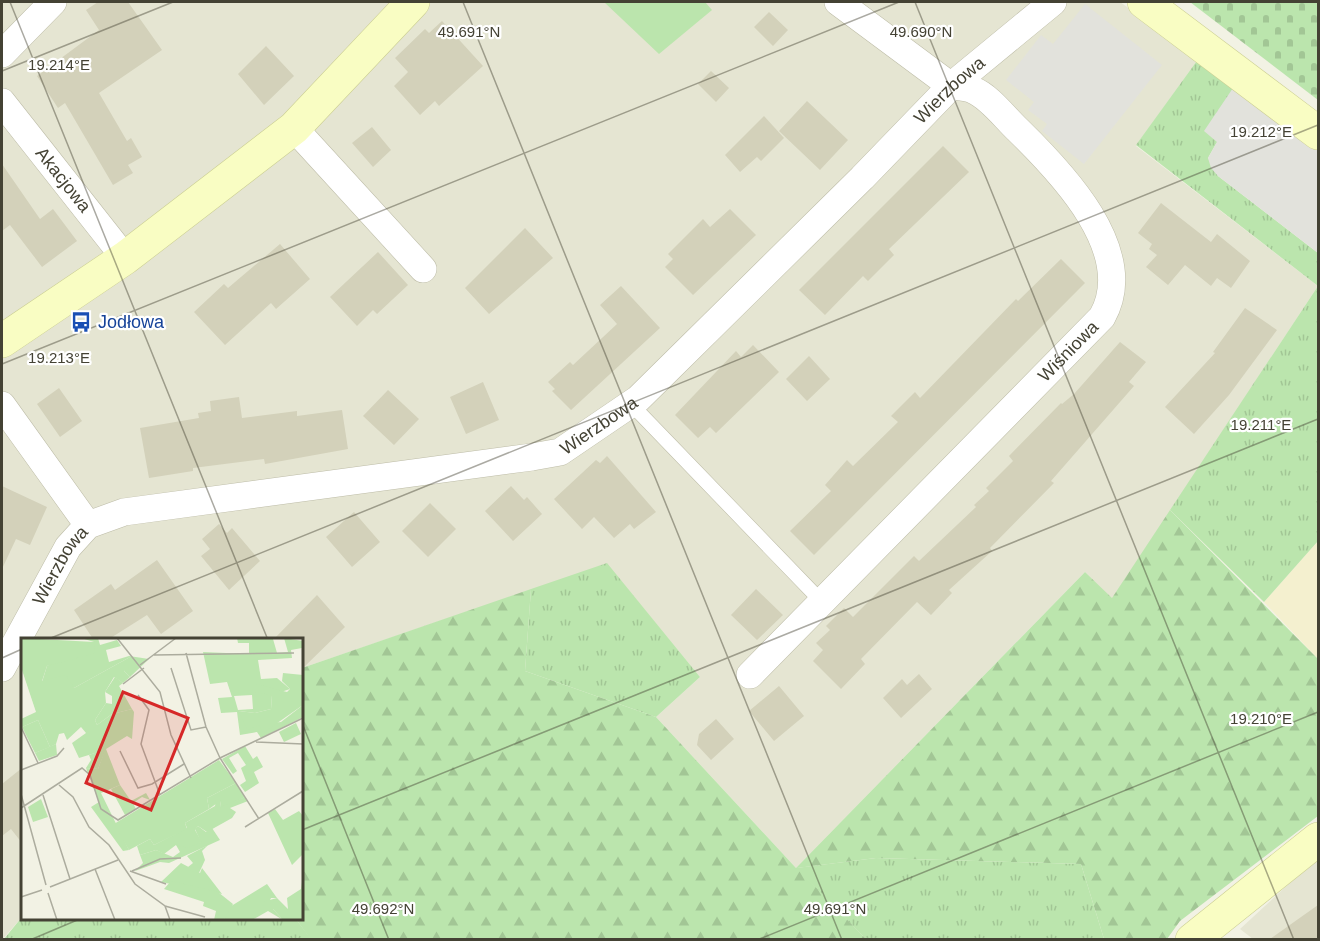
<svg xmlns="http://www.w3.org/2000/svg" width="1320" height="941" font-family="Helvetica,sans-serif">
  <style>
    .residential { fill: #e5e5d2 }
    .commercial { fill: #f4f0cf }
    .grass { fill: url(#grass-tufts) }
    .forest { fill: url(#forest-firs) }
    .cemetery { fill: url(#cemetery-stones) }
    .pitch { fill: #bbe5ad }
    .parking { fill: #e2e2dc }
    .building { fill: #d3d1ba }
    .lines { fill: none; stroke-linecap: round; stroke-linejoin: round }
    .lane-casing { stroke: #bdbca7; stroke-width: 15 }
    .street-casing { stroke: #bdbca7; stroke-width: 28 }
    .secondary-casing { stroke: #cbce92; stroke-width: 34 }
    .lane { stroke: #fff; stroke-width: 14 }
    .street { stroke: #fff; stroke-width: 27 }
    .secondary { stroke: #f9fdc3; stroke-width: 33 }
    .ticks { fill: none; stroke: #444234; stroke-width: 1.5; stroke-opacity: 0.45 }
    .labels { text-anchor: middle; stroke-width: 4.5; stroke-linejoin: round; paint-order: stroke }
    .street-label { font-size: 18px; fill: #444234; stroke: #fff }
    .transit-label { font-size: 18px; fill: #164399; stroke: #fff; text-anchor: start }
    .inset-road { fill: none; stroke: #acac9e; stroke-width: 1.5 }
    .view { fill: #d62828; fill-opacity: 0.15; stroke: #d62828; stroke-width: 3 }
    .inset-edge { fill: none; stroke: #444234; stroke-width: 3 }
    .ticks-label { font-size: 15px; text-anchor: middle; fill: #444234; stroke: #fff; stroke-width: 4.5; stroke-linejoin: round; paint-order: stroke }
  </style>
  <defs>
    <pattern id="grass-tufts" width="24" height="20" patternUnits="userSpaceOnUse" patternTransform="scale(1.5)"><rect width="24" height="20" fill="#bbe5ad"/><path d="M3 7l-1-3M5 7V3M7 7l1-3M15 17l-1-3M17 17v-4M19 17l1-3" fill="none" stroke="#a2c695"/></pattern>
    <pattern id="forest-firs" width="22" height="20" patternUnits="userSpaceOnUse" patternTransform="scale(1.5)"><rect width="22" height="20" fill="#bbe5ad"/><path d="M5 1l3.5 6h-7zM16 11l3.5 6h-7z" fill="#a2c695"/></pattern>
    <pattern id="cemetery-stones" width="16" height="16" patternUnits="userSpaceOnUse" patternTransform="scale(1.5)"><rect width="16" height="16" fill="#bbe5ad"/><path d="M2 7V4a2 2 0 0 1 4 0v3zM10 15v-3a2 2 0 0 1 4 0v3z" fill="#a2c695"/></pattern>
  </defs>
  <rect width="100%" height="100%" fill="#f2f2e4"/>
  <path class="residential" d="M 2,2 L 1120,2 L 1199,58 L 1136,146 L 1318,286 L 1112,599 L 1085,572 L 796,868 L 656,717 L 700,677 L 607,564 L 302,668 L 302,640 L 22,640 L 22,917 L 2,940 Z
    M 1318,857 L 1318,939 L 1253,939 L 1240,929 Z"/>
  <path class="commercial" d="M 1318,541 L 1318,659 L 1264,602 Z"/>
  <path class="grass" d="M 1199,58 L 1233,88 L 1217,142 L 1208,158 L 1218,176 L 1318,253 L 1318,541 L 1264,602 L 1170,510 L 1318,286 L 1136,145 Z
    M 607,563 L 700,677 L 656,717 L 525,671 L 531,589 Z
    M 876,858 L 1081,864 L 1104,939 L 866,939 L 796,868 Z
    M 22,917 L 296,919 L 311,939 L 4,939 Z"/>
  <path class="forest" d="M 1170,510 L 1318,659 L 1318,816 L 1180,921 L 1167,939 L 1104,939 L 1081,864 L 876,858 L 797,868 L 866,939 L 311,940 L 296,919 L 302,918 L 302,668 L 531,589 L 525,671 L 656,717 L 796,868 L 1085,572 L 1112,598 Z"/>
  <path class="cemetery" d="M 1190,2 L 1318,2 L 1318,100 L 1301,87 Z"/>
  <path class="pitch" d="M 604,2 L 705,2 L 712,10 L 659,54 Z"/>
  <path class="parking" d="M 1085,4 L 1162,65 L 1084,164 L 1042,131 L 1047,124 L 1028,110 L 1034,102 L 1006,80 L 1041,35 L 1053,44 Z
    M 1233,88 L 1318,150 L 1318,253 L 1218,176 L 1211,168 L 1208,158 L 1217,142 L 1204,131 Z"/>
  <path class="building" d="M 98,2 L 128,2 L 162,50 L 99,93 L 127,141 L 131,138 L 142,157 L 128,165 L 133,173 L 113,185 L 65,103 L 58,108 L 37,76 L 99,30 L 86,10 Z
    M 769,12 L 788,30 L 773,46 L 754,27 Z
    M 442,21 L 483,66 L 439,106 L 435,101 L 420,115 L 394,86 L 408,72 L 395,58 L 425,29 L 429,33 Z
    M 266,46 L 294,76 L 264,105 L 238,74 Z
    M 711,71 L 729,88 L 716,102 L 698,84 Z
    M 807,101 L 848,140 L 820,170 L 779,131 Z
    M 764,116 L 784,138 L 761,161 L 757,157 L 740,172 L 725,155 Z
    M 372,127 L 391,150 L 373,167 L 352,143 Z
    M 943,146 L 969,172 L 889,249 L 894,255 L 868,281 L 863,276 L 825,315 L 799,290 Z
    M 2,164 L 40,219 L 53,209 L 77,241 L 42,267 L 10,225 L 2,231 Z
    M 1161,203 L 1211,242 L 1217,234 L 1250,261 L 1231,288 L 1217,278 L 1211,286 L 1185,265 L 1168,285 L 1146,267 L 1157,255 L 1149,249 L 1152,244 L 1138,233 Z
    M 730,209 L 756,235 L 693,295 L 665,267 L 673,259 L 668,254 L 703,219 L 710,227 Z
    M 525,228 L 553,258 L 489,314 L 465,288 Z
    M 280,244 L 310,279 L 276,309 L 271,303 L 225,345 L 194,312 L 224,284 L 228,288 Z
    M 378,252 L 408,285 L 377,314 L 373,310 L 357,326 L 330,297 Z
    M 1061,259 L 1085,283 L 814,555 L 790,531 L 831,491 L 825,485 L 847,460 L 853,466 L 898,422 L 891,416 L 915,392 L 920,398 L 1016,299 L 1018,301 Z
    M 621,286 L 660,328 L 571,410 L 552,391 L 555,389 L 548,382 L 570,362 L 573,365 L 617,324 L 600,305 Z
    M 1245,308 L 1277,330 L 1229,395 L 1194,434 L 1165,407 L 1215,353 L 1213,352 Z
    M 1120,342 L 1146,362 L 1129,382 L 1134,386 L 1051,481 L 1054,483 L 990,548 L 992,551 L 949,590 L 952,593 L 931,615 L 917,602 L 861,659 L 865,664 L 841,689 L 813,661 L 823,650 L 816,643 L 830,630 L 826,626 L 844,608 L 853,617 L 914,556 L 919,561 L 976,507 L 974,505 L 989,491 L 986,488 L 1013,461 L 1009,456 L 1061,403 L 1062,404 L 1074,394 Z
    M 753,345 L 779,372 L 716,433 L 710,427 L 698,438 L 675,415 L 736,351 L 741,357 Z
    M 809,356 L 830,379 L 807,401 L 786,379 Z
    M 483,382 L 499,420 L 466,434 L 450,397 Z
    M 59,388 L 82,421 L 60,437 L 37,404 Z
    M 388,390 L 419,419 L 394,445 L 363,416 Z
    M 239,397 L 242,418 L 297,411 L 297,416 L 342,410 L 348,449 L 265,464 L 264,459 L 193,468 L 193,471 L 149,478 L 140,428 L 199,418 L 198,413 L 211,411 L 210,401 Z
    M 607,456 L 656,512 L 634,529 L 630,524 L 614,538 L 594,517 L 582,529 L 554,499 L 596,460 L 600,463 Z
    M 2,486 L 47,507 L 30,545 L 16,539 L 2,569 Z
    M 511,486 L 524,500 L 527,497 L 542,514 L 513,541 L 485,511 Z
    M 430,503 L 456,529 L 428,557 L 402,531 Z
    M 354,512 L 380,542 L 352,567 L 326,537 Z
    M 219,524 L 227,533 L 232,528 L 260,561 L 229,590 L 201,556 L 210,549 L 202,539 Z
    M 157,560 L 193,611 L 161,634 L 147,615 L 109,639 L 93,639 L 74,610 L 111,584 L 115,590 Z
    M 756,589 L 783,615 L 757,640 L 731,615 Z
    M 317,595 L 345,627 L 302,669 L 302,639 L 274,639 Z
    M 919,674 L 932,689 L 901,718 L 883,698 L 902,679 L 907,685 Z
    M 779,686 L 804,716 L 774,741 L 749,711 Z
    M 716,719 L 734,739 L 711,760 L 697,745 L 699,734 Z
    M 22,768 L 22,843 L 11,829 L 2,836 L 2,784 Z
    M 1318,905 L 1318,939 L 1270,939 Z"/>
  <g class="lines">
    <g class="lane-casing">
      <path id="lane" d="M 631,404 L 822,602"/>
    </g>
    <g class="street-casing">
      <g id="street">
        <path d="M 2,54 L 53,2"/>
        <path id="s1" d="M 2,102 L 125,258"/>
        <path d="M 294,128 L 423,269"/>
        <path d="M 2,405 L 88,525"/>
        <path id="s2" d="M 2,668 L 68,547 L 88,525 L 124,512 L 532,457 L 560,452 L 638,399 L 862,178 L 951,86 L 1053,2"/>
        <path id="s3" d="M 750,675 L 1102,317 C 1139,252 1061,172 1018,130 C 1005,118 990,97 973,90 C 967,87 958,87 951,86 L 838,2"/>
      </g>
    </g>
    <g class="secondary-casing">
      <path id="secondary" d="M 1144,2 L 1318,133
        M 2,341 L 125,258 L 294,128 L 413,2
        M 1192,940 L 1318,839"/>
    </g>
    <use href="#lane" class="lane"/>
    <use href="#street" class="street"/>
    <use href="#secondary" class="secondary"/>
  </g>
  <path class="ticks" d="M 10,2 L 268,640M 463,2 L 842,940M 915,2 L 1294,940M 2,71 L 173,2M 2,364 L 899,2M 46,640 L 1318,125M 2,658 L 22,649M 302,723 L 389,940M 302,830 L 1318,419M 30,940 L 82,918M 757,940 L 1318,712"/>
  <defs>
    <g id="bus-bare" transform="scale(1.62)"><path d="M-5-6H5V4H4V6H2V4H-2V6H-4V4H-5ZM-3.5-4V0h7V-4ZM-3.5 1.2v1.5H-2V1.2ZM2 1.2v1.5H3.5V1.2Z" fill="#1a4fb4" stroke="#fff" stroke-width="2.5" paint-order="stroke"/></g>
  </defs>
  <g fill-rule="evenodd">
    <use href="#bus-bare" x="81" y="322"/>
  </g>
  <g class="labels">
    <g class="street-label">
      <text dy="6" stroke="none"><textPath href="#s2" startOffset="1179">Wierzbowa</textPath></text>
      <text dy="6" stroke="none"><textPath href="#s1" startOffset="99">Akacjowa</textPath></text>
      <text dy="6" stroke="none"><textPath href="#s3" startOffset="454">Wiśniowa</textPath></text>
      <text dy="6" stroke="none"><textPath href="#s2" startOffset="693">Wierzbowa</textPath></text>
      <text dy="6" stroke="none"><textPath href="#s2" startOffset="118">Wierzbowa</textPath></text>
    </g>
    <g class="transit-label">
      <text x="98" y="328">Jodłowa</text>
    </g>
  </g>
  <g transform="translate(21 638)">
    <rect width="282" height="282" fill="#f2f2e4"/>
    <path d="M 60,0 L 77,0 L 79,7 L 96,2 L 100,8 L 85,12 L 88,24 L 108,18 L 128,21 L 109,39 L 103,33 L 109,19 L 53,50 L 21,44 L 26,28 L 73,4 ZM 216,0 L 257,0 L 252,1 L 256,15 L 267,14 L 263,0 L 282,3 L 282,14 L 281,10 L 270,12 L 271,20 L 237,22 L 240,41 L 256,40 L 269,51 L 251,57 L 250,71 L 234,75 L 218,73 L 238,86 L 260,84 L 282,67 L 282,79 L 240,100 L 236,94 L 219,97 L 216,74 L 200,75 L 197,60 L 211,59 L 206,44 L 189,46 L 182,14 L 228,16 L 228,5 L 217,5 ZM 231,57 L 232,71 L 217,72 L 213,58 ZM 94,39 L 102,45 L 98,48 L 111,71 L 91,76 L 76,87 L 74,82 L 85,65 L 91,66 L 91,58 L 84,54 ZM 275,85 L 280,96 L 263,104 L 258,94 ZM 35,106 L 36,117 L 18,123 L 14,115 ZM 224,108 L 232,121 L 236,118 L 242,129 L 233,134 L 238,145 L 224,154 L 219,147 L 225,143 L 220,130 L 225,127 L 217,115 L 208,120 L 216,133 L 212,136 L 201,121 ZM 85,111 L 77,131 L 65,130 L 70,122 L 68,117 ZM 215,145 L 224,159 L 205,169 L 200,169 L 199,163 L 188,171 L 186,160 ZM 99,147 L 110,163 L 125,155 L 129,162 L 121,159 L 112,165 L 115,171 L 104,177 L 90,151 ZM 177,188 L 185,194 L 191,190 L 199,202 L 148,225 L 139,224 L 114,233 L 122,225 L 119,217 L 135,212 L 152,219 L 159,214 L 155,207 L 180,204 L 174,191 ZM 160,225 L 179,235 L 181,230 L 201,256 L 140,244 ZM 246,246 L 256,260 L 250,260 L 245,270 L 252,271 L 262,282 L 247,273 L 231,282 L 203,282 L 207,270 Z" fill="#bbe5ad" fill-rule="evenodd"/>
    <path d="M 0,0 L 73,4 L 74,15 L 26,28 L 21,43 L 45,37 L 53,50 L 109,19 L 115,25 L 103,33 L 109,39 L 102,45 L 93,39 L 84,54 L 85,65 L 74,82 L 76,87 L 91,76 L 111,71 L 113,74 L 111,101 L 106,98 L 85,111 L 99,147 L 80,155 L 108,212 L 102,213 L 70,169 L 78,164 L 65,130 L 77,131 L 84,112 L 58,120 L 51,105 L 65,95 L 60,89 L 46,102 L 43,95 L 38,96 L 35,106 L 29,109 L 17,82 L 1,89 L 0,81 L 15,74 L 0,29 ZM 262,35 L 282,37 L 282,67 L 242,95 L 238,87 L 226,92 L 218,73 L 234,75 L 250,71 L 251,57 L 232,54 L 231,50 L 235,46 L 266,54 L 269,51 L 261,43 ZM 224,159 L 227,163 L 209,170 L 215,174 L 211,180 L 186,194 L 177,188 L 174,192 L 181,204 L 166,210 L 155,207 L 143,216 L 135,212 L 119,217 L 116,208 L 129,201 L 133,207 L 166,190 L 164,185 L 194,168 L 195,162 L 199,162 L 200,169 ZM 187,207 L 181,213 L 184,222 L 178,235 L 170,233 L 167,229 L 172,225 L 166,218 ZM 282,237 L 282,282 L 262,282 L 252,271 L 243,271 L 241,264 L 256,260 L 267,271 L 266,260 L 280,251 ZM 150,243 L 197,254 L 212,266 L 203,282 L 193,282 L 195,273 L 182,268 L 183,264 L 143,251 Z" fill="#bbe5ad"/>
    <path d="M 198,122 L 215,145 L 186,160 L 188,171 L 164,185 L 166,191 L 133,207 L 129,201 L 108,212 L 93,186 Z" fill="#bbe5ad"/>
    <path d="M 20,161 L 27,179 L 12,184 L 7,169 Z" fill="#bbe5ad"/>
    <path d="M 17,82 L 29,109 L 14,115 L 1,89 ZM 254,171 L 262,182 L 278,173 L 282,178 L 282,216 L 271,227 L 247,175 Z" fill="#bbe5ad"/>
    <path class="inset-road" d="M 96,0 L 139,54 L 150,97 L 170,140M 165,15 L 185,89 L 199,120 L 238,181M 133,17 L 273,15M 119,27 L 155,0M 150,30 L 170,92 L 185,89M 102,46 L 123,30M 117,57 L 128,72 L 120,106 L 139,157M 0,89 L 17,125M 235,104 L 282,106M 99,113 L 117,150 L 131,146 L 163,126M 0,132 L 36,118 L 43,110M 38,147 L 52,159 L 68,189 L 88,207 L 114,246 L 144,268 L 149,282M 0,156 L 25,247M 22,157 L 49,241M 0,170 L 61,130 L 69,137 L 80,171 L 97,182 L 199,120 L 282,80M 224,189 L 282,153M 74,231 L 94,282M 109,233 L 145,246M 111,233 L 139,221 L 160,220M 29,249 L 97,222M 27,255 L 36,282M 0,259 L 21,252M 144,268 L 184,279"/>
    <path class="view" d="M 102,54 L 167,80 L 130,172 L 65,145 Z"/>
    <rect width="282" height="282" class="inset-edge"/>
  </g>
  <g class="ticks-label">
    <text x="469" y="37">49.691°N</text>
    <text x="921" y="37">49.690°N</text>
    <text x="59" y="70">19.214°E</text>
    <text x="1261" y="137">19.212°E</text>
    <text x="59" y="363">19.213°E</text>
    <text x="1261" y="430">19.211°E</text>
    <text x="1261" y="724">19.210°E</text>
    <text x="383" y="914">49.692°N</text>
    <text x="835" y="914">49.691°N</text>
  </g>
  <rect width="1320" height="941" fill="none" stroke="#444234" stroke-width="6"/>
</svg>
